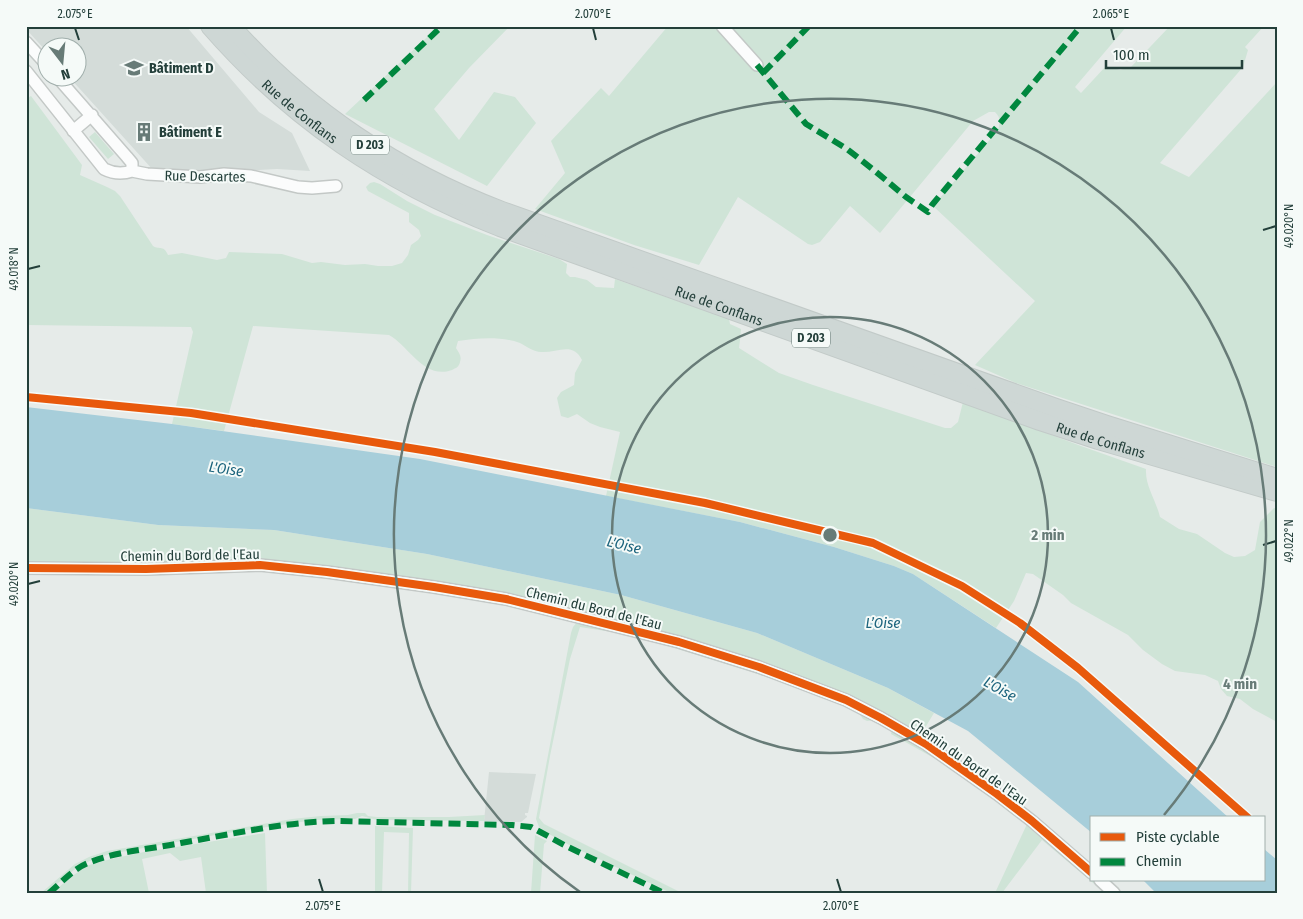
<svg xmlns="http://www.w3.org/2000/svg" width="1303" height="919" font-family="'Fira Sans Condensed',sans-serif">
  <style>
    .built { fill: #d4dcd9 }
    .green { fill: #cfe4d7 }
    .water { fill: #a7ceda }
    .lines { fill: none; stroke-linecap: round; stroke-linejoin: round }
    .street-casing { stroke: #c3c8c6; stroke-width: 14 }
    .primary-casing { stroke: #c2cac8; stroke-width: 20 }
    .street { stroke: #fbfcfc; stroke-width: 11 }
    .primary { stroke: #ced7d5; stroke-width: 18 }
    .quiet { stroke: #00873e; stroke-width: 6; stroke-dasharray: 12 6; stroke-linecap: butt }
    .cycleway-casing { stroke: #f5faf8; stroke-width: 11 }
    .cycleway { stroke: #e8590c; stroke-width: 8 }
    .ticks { fill: none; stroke: #233f3a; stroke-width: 2 }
    .ring { fill: none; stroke: #677b77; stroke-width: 2.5 }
    .labels { text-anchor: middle; stroke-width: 4; stroke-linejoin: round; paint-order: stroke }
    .shield { fill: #f5faf8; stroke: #627773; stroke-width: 1 }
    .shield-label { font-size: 12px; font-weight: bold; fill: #233f3a }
    .poi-label { font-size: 14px; font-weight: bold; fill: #233f3a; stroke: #f5faf8; text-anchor: start }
    .street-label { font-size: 14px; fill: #233f3a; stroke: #f5faf8 }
    .water-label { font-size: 15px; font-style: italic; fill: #1c647d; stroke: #f5faf8 }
    .centre { fill: #677b77; stroke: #f5faf8; stroke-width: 2.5 }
    .ring-label { font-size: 15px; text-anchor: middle; font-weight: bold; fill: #677b77; stroke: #f5faf8; stroke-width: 4; stroke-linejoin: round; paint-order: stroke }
    .neatline { fill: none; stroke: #233f3a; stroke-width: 2 }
    .ticks-label { font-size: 12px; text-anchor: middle; fill: #233f3a }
  </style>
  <rect width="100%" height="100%" fill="#e6ebe9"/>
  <path class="built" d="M 26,26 L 186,26 L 259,112 L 292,133 L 310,171 L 277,169 L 197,173 L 153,170 L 70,78 L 78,78 L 78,48 L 48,48 L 47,52 L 26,29 Z
    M 489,772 L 536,774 L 528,813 L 525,813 L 525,815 L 527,816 L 527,817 L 521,822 L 484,821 Z"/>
  <path class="green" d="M 439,26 L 510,26 L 469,68 L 434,109 L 459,140 L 494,92 L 515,97 L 536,123 L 487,186 L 345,114 Z
    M 668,26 L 1127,26 L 1075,87 L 1081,93 L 1106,66 L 1120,70 L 1131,67 L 1170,26 L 1264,26 L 1245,47 L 1248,50 L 1243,67 L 1160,163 L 1189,177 L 1277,82 L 1277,467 L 1016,383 L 975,365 L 1035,301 L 933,206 L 998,130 C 1000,122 1001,118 995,112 L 989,112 L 973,121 L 880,233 L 850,206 L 820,242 L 812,245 L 808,244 L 738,197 L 699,265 L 634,245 L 535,209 L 565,173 L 551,141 L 601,88 L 609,96 Z
    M 31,96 L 82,165 L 80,175 L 107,187 L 115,191 L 120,196 L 153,246 C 160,250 164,245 168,255 L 182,253 L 217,260 L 226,258 L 229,252 L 282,254 L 312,263 L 321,262 L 345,265 L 365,264 L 378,266 L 392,266 L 402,263 L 408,255 L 411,245 L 418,240 L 421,236 L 419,230 L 409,222 L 409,213 L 368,191 L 366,187 L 370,183 L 374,182 L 380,184 L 407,201 L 435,215 L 487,235 L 559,259 L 567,264 L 566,273 L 570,277 L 575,277 L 587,280 L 596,287 L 614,288 L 615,279 L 729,319 L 730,324 L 741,329 L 740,340 L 739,348 L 779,373 L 813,385 L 945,428 L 951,428 L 958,422 L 963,402 L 1081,446 L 1146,469 C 1145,486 1156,500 1160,517 L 1179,529 L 1197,534 L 1225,553 L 1234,557 L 1245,556 L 1255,550 L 1260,522 L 1274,508 L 1277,509 L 1277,722 L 1253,709 L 1240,699 L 1227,696 L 1221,689 L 1218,681 L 1205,675 L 1175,671 L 1162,664 L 1143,650 L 1128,635 L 1071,603 L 1063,595 L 1033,574 L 1026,573 L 1014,601 L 996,628 L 913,574 L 894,566 L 834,547 L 740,522 L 606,496 L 620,432 L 600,427 L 590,423 L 577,414 L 568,418 L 561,416 L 557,398 L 561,392 L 574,385 L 575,373 L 582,360 C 573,341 557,353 541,352 C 534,352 526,346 520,343 C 500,336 478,338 458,341 L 456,348 C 459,353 462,356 460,362 C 459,367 456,368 452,370 C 424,380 409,346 389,335 L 253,326 L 224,431 L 172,424 L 193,332 L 191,327 L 26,325 L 26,99 Z
    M 95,132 L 114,154 L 108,159 L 89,137 Z
    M 26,508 L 158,525 L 274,530 L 427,554 L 621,595 L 757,633 L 888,688 L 934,713 L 920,736 L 852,700 L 579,612 L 536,599 L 506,593 L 480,592 L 330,570 L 26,566 Z
    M 578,621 L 586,621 L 648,636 L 747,665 L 849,704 L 873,715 L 896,729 L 983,786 L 1041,832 L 1092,878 L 1092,880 L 1095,880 L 1109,893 L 1105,893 L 1042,840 L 1002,893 L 995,893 L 1027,824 L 950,767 L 891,734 L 892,728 L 875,720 L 867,721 L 863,719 L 858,712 L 821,696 L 749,671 L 668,646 L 625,634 L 580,627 L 570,659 L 550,756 L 539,818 L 544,824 L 682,893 L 671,893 L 573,847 L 547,833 L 539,827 L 536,819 L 571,633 L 573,627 Z
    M 357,813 L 365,813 L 368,816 L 377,817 L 449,817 L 485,815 L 484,821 L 377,820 L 362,816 L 355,819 L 314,820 L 221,834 L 110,854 L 95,859 L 80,865 L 46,893 L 41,893 L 75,864 L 89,857 L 107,851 L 292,819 L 321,816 L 348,815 Z
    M 375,826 L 413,828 L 411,893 L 408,893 L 409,833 L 384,832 L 382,893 L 375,893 Z
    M 265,833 L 267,893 L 206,893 L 201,857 L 180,861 L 170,853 L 142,859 L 149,893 L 52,893 L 72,876 L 89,865 L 111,859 L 144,852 Z
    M 535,835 L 547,841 L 544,844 L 540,893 L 531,893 Z"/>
  <path class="water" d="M 26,407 L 172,424 L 420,459 L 740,522 L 834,547 L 894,566 L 913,574 L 1078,682 L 1229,818 L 1092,818 L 1092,833 L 968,731 L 888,688 L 757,633 L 621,595 L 427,554 L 274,530 L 158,525 L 26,508 Z
    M 1264,849 L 1277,860 L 1277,893 L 1156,893 L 1143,880 L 1264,880 Z"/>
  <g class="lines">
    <g class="street-casing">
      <path id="street" d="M 722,26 L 757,65
        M 26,42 L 48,66
        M 26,71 L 104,169 C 114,174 123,174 132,171 L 132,163 L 127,157 L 58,78
        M 73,131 L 92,115
        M 132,171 L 147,174 L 200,177 L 224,174 L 251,176 L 298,187 L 312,188 L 336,186
        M 26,568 L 146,569 L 260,565 L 327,572 L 434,587 L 506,599 L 679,642 L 759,667 L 846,700 L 881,718 L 926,744 L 997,794 L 1032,821 L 1092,873
        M 1100,880 L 1114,893"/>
    </g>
    <g class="primary-casing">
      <g id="primary">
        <path id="s1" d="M 210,26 C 291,119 385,182 500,227 L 1040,421 L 1098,440 L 1277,492"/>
        <path d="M 231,26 C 305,110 399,172 502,211 L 1056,408 L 1107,425 L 1277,478"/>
      </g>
    </g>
    <use href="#street" class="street"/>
    <use href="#primary" class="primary"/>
    <path class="quiet" d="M 757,65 L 806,124 L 847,149 L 875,171 L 906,197 L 928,212 L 932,205 L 1081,26
      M 763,73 L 809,26
      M 364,100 L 442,26
      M 49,893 C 61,883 73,869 88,863 C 117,851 151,849 181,843 C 232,834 284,822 336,821 L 512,825 L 531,827 L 568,847 L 664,893"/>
    <g class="cycleway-casing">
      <path id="cycleway" d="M 26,397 L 191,413 L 435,452 L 705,503 L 873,543 L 962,586 L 1020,623 L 1078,668 L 1248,818
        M 26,568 L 146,569 L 260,565 L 327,572 L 434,587 L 506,599 L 679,642 L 759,667 L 846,700 L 881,718 L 926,744 L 997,794 L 1032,821 L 1092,873"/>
    </g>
    <use href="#cycleway" class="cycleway"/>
  </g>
  <path class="ticks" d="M 75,28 L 79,40M 593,28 L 596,40M 1111,28 L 1114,40M 1263,230 L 1276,226M 28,269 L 40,266M 1263,545 L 1276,541M 28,584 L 40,581M 319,879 L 323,892M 837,879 L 841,892"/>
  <g class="ring">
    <circle cx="830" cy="535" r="218"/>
    <path d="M580 892A436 436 0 1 1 1164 815"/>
  </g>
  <defs>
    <g id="university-bare" transform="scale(1.5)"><path d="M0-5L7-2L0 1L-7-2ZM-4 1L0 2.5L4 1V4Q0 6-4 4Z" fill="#677b77" stroke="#f5faf8" stroke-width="2.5" paint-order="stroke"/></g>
    <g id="building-bare" transform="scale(1.5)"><path d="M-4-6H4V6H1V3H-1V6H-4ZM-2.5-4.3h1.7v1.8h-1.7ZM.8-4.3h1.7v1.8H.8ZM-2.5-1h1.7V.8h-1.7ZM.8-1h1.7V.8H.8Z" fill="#677b77" stroke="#f5faf8" stroke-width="2.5" paint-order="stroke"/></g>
  </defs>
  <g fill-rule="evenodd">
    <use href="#university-bare" x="134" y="68"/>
    <use href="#building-bare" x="144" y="132"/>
  </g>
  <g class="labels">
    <g class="shield">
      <rect x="351" y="135.5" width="38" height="19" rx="4"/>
      <rect x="792" y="328.5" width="38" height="19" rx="4"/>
    </g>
    <g class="shield-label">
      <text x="370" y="149">D 203</text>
      <text x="811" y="342">D 203</text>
    </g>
    <g class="poi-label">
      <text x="149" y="73">Bâtiment D</text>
      <text x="159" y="137">Bâtiment E</text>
    </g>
    <g class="street-label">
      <text dy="5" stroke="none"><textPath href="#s1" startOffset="124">Rue de Conflans</textPath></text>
      <text transform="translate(205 176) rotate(1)" y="5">Rue Descartes</text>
      <text dy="5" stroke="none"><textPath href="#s1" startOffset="589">Rue de Conflans</textPath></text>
      <text dy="5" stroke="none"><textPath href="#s1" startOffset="994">Rue de Conflans</textPath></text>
      <text transform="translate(190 555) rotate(-1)" y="5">Chemin du Bord de l'Eau</text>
      <text transform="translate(594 608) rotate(14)" y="5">Chemin du Bord de l'Eau</text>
      <text transform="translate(969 762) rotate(35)" y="5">Chemin du Bord de l'Eau</text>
    </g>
    <g class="water-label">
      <text transform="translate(226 469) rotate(8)" y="5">L'Oise</text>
      <text transform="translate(624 545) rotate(14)" y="5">L'Oise</text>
      <text x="883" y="628">L’Oise</text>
      <text transform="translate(1000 689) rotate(29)" y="5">L'Oise</text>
    </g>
  </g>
  <circle cx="830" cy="535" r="8" class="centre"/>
  <g class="ring-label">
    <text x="1048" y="540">2 min</text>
    <text x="1240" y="689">4 min</text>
  </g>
  <rect width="1303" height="919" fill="none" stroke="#f5faf8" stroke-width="55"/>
  <rect x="1090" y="816" width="175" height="65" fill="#f5faf8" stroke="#a1afac"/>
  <rect x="1100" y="833" width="25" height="8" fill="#e8590c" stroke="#a1afac"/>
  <text x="1136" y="842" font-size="15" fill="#233f3a">Piste cyclable</text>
  <rect x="1100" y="858" width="25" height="8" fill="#00873e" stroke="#a1afac"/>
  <text x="1136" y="866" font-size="15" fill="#233f3a">Chemin</text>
  <g transform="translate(62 62) rotate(164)"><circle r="24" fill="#f5faf8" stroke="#a1afac"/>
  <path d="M0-4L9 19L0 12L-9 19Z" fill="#677b77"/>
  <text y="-8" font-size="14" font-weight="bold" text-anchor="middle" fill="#233f3a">N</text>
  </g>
  <path d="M1106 60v8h136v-8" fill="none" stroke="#233f3a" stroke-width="2.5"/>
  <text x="1113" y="60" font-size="15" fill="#233f3a" stroke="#f5faf8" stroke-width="4" paint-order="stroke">100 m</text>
  <rect x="28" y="28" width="1248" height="864" class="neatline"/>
  <g class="ticks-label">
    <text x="75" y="18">2.075°E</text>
    <text x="593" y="18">2.070°E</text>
    <text x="1111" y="18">2.065°E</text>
    <text transform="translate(1289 226) rotate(-90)" y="4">49.020°N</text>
    <text transform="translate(14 269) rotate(-90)" y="4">49.018°N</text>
    <text transform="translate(1289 541) rotate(-90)" y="4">49.022°N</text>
    <text transform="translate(14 584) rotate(-90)" y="4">49.020°N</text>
    <text x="323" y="910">2.075°E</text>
    <text x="841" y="910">2.070°E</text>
  </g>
</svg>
